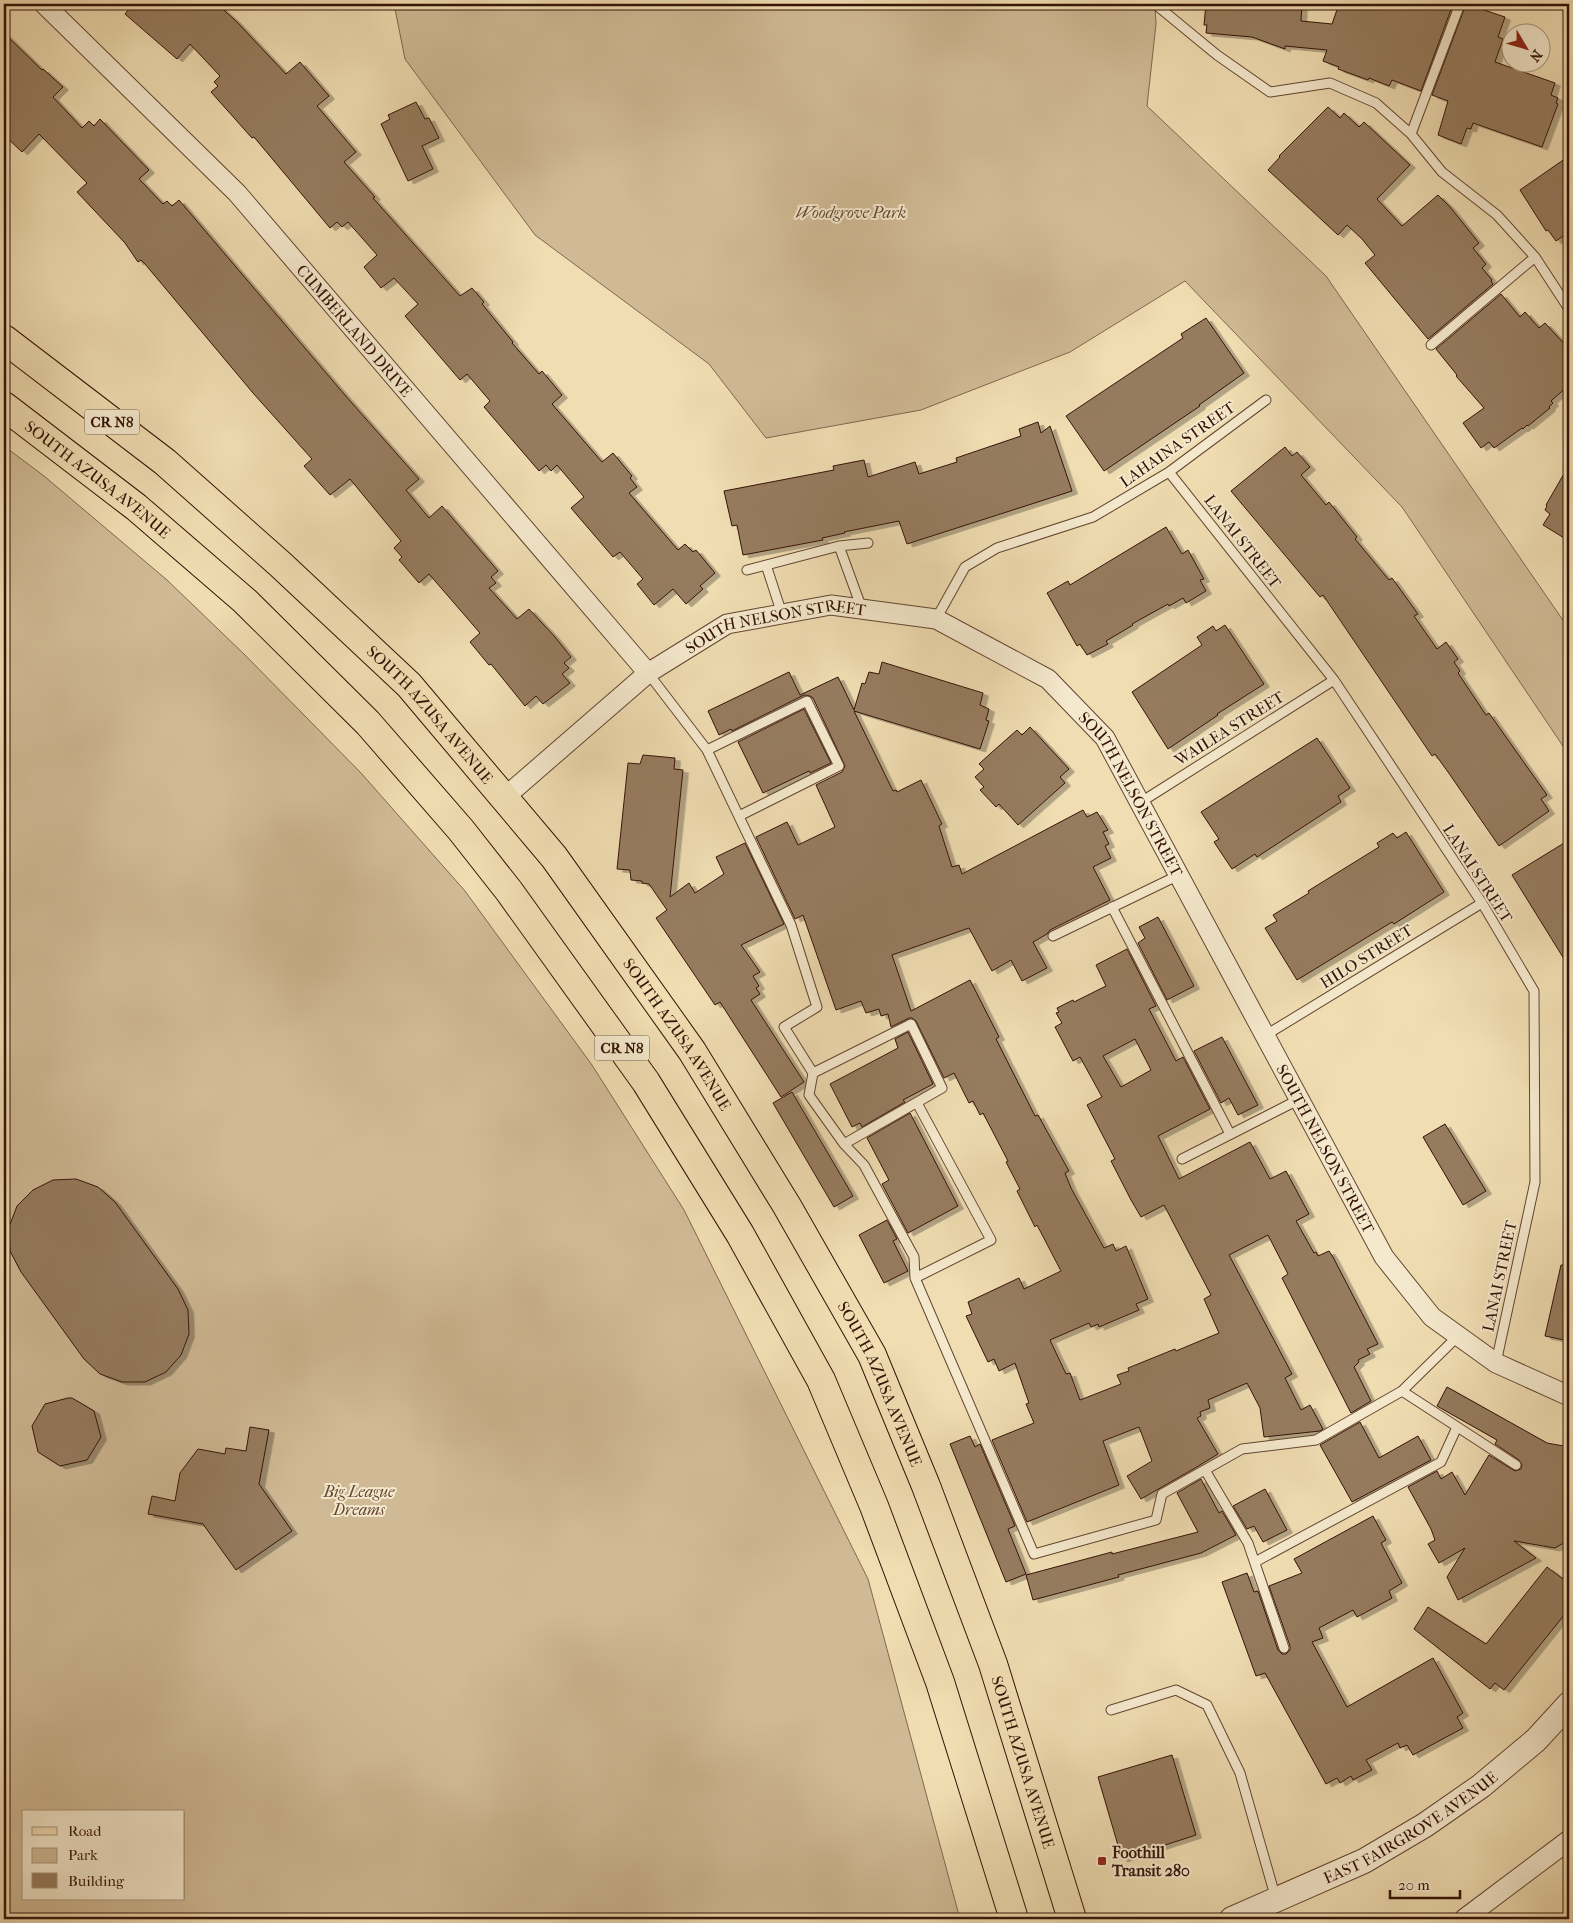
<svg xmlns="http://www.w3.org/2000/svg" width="1573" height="1923" font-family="'IM FELL French Canon',serif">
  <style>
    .green { fill: #d0ba95; stroke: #82664e; fill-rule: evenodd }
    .building { fill: #967c5f; stroke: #341206; fill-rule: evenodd; filter: url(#shadow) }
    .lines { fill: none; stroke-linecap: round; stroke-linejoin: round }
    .service-casing { stroke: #634531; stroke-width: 11 }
    .minor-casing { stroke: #634531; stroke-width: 21 }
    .tertiary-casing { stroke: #634531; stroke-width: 26 }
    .primary-casing { stroke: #341206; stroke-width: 30 }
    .service { stroke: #f5e9cd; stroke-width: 9 }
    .minor { stroke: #f5e9cd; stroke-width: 19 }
    .tertiary { stroke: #f5e9cd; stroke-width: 24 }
    .primary { stroke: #f0ddb2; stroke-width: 28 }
    .poi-dot { fill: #8f2418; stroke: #f5e9cd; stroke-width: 2 }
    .labels { text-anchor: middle; stroke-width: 4; stroke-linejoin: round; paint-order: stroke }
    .shield { fill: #f5e9cd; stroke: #6e5242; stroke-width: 1 }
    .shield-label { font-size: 15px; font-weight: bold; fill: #341206 }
    .park-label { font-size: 16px; font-style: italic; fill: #634431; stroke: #f5e9cd }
    .street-label { font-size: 16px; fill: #341206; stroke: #f5e9cd }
    .poi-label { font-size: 16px; font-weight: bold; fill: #341206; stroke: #f5e9cd; text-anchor: start }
  </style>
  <defs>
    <filter id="shadow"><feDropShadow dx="5.5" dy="3" stdDeviation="0" flood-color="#0004"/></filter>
  </defs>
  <rect width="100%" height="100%" fill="#f0ddb2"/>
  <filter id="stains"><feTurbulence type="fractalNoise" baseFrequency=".004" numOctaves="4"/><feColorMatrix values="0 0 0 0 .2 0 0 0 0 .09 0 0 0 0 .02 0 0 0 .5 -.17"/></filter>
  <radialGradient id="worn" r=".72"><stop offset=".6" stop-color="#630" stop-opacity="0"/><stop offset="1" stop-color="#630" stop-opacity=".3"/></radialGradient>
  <path class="green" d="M 394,4 L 1155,4 L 1156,24 L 1147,106 L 1326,276 L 1569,629 L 1569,755 L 1402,507 L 1185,281 L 1070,352 L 921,410 L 766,438 L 709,364 L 535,235 L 405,59 Z
    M 4,446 L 44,476 L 167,580 L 245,655 L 361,773 L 465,891 L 592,1065 L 684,1210 L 868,1579 L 960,1919 L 4,1919 ZM 24,1812 L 184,1812 L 184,1899 L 24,1899 Z"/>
  <path class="building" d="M 133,4 L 217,4 L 236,21 L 286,74 L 300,62 L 329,96 L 317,106 L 356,152 L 344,162 L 375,197 L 373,198 L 460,296 L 472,288 L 484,302 L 482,304 L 513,342 L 512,343 L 539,374 L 542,371 L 562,395 L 552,404 L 602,462 L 613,453 L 632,476 L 630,478 L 637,487 L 629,493 L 678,550 L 685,544 L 693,552 L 696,550 L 715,573 L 700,586 L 703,589 L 686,604 L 673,589 L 654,605 L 637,584 L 643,579 L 620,552 L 613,557 L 571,508 L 584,497 L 557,465 L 551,471 L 546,465 L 539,471 L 484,407 L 490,401 L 467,374 L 460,380 L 405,316 L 418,304 L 394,278 L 381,288 L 364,267 L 377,255 L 348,222 L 342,227 L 337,222 L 330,228 L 254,137 L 252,138 L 211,92 L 218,86 L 214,82 L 220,76 L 190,44 L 177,59 L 125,14 Z
    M 1206,4 L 1302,4 L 1301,21 L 1332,24 L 1339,4 L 1453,4 L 1421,91 L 1392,80 L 1389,86 L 1369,78 L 1368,80 L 1338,69 L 1339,67 L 1323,61 L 1327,50 L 1285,46 L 1285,49 L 1252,37 L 1206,33 L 1207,25 L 1204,25 Z
    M 1466,4 L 1505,17 L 1498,37 L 1503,39 L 1495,62 L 1555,83 L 1551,95 L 1558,98 L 1556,103 L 1558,104 L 1542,147 L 1473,123 L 1471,129 L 1467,128 L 1461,144 L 1438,135 L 1448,101 L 1432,95 Z
    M 4,33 L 42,70 L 43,69 L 63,87 L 53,97 L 82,128 L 89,121 L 94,126 L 100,119 L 149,170 L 139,179 L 163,204 L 167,201 L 172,206 L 179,200 L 344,394 L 419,479 L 406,490 L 429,518 L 442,506 L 498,571 L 491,577 L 496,583 L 489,588 L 517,619 L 529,609 L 555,637 L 571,657 L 564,663 L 569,668 L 562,674 L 570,683 L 543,704 L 536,696 L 525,706 L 491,664 L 489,665 L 470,642 L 480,633 L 429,574 L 419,583 L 399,560 L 402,557 L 394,548 L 401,541 L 350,479 L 330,495 L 304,466 L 312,459 L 253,393 L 145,264 L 141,260 L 138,262 L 125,243 L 77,192 L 87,183 L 39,134 L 22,152 L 4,135 Z
    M 416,102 L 425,119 L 429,118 L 439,138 L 422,146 L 433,169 L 408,181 L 381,124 L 390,119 L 388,115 Z
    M 1328,107 L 1340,118 L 1344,113 L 1359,127 L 1364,122 L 1410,165 L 1377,199 L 1402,226 L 1438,195 L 1450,207 L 1479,243 L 1473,248 L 1486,264 L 1482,268 L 1492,280 L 1491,281 L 1493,284 L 1428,339 L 1365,263 L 1375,255 L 1362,239 L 1347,225 L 1338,235 L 1268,170 L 1280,157 L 1279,156 Z
    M 1569,156 L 1569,232 L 1556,241 L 1548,230 L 1546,231 L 1520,190 Z
    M 1501,294 L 1520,317 L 1525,312 L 1539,328 L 1545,323 L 1569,349 L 1569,385 L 1551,401 L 1553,403 L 1549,407 L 1550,408 L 1528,426 L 1527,425 L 1523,429 L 1522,428 L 1494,448 L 1489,442 L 1481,448 L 1463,423 L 1484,408 L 1456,376 L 1457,375 L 1436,349 Z
    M 1206,318 L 1244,373 L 1199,405 L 1200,406 L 1104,471 L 1066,416 L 1183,338 L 1181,334 Z
    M 1038,422 L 1041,433 L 1050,426 L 1072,491 L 907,544 L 899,521 L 844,532 L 845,533 L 822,538 L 823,540 L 743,555 L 737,525 L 732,526 L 724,491 L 834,470 L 833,466 L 864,460 L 868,477 L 915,462 L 919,474 L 957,462 L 956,458 L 1021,436 L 1019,429 Z
    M 1285,447 L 1292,456 L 1297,452 L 1310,467 L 1301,475 L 1326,505 L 1329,502 L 1357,537 L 1355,539 L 1389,580 L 1392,578 L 1418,614 L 1414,616 L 1437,649 L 1446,642 L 1458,659 L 1454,662 L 1460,671 L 1458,673 L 1486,715 L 1489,713 L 1547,795 L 1541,799 L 1549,811 L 1499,846 L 1448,772 L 1435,754 L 1432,756 L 1323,595 L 1320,597 L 1231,491 Z
    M 1569,465 L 1569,541 L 1543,525 L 1550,514 L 1545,510 L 1547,506 L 1546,505 Z
    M 1166,527 L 1182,554 L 1188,550 L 1204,579 L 1200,580 L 1206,591 L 1186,603 L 1183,598 L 1169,606 L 1168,604 L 1132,624 L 1133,625 L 1106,641 L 1108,644 L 1087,655 L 1080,644 L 1077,646 L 1047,593 L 1068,581 L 1070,585 Z
    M 1225,625 L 1264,684 L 1217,714 L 1218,715 L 1168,749 L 1132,692 L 1202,645 L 1197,637 L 1213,626 L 1216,631 Z
    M 882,662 L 983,693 L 980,705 L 989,709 L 986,720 L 989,721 L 980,749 L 854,711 L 893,791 L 896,790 L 897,792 L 921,780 L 942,824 L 939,826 L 952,867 L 959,865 L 962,874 L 1083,810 L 1087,817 L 1097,812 L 1108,830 L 1103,832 L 1109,844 L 1105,846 L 1111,858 L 1093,867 L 1110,900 L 1050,930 L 1047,934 L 1033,942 L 1047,968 L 1022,981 L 1011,960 L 992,971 L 969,928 L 892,955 L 911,1011 L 970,980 L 999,1037 L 996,1039 L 1035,1116 L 1038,1115 L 1069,1171 L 1065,1173 L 1071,1188 L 1104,1248 L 1113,1244 L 1116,1251 L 1126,1246 L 1148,1299 L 1136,1304 L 1139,1310 L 1099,1327 L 1098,1324 L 1091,1327 L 1089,1323 L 1050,1340 L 1066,1374 L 1070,1373 L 1080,1400 L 1121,1384 L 1117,1375 L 1129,1371 L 1128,1368 L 1175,1349 L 1176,1351 L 1219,1333 L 1204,1299 L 1211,1295 L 1164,1205 L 1141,1217 L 1131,1200 L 1111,1161 L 1115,1159 L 1087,1105 L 1102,1097 L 1080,1057 L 1073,1061 L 1055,1027 L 1062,1023 L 1056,1013 L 1059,1012 L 1057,1008 L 1073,1000 L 1074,1002 L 1106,986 L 1096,965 L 1127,949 L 1156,1006 L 1149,1009 L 1176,1061 L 1183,1057 L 1210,1109 L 1158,1136 L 1179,1179 L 1250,1142 L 1270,1179 L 1286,1171 L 1309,1214 L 1296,1221 L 1314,1253 L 1316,1252 L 1318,1256 L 1329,1251 L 1333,1257 L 1378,1344 L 1367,1349 L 1370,1354 L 1358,1360 L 1359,1362 L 1354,1367 L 1371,1401 L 1351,1413 L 1282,1278 L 1288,1274 L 1268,1235 L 1229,1255 L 1292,1374 L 1285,1378 L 1301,1410 L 1310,1405 L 1323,1429 L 1320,1431 L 1264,1437 L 1260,1408 L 1247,1383 L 1208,1400 L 1210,1408 L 1200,1412 L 1201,1416 L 1197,1418 L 1218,1454 L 1195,1468 L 1141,1499 L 1127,1476 L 1152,1461 L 1139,1427 L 1103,1441 L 1119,1485 L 1027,1522 L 992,1440 L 1034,1423 L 1026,1404 L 1029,1403 L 1015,1363 L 999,1371 L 994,1359 L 988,1362 L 966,1316 L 972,1314 L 968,1302 L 1019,1278 L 1024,1289 L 1061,1271 L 1037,1225 L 1035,1227 L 1017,1191 L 1020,1189 L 1006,1162 L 1008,1161 L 983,1113 L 980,1115 L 973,1101 L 969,1103 L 954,1073 L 944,1078 L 916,1021 L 912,1018 L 909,1018 L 891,1027 L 888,1014 L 881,1016 L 879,1009 L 866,1013 L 861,1001 L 836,1010 L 803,915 L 795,919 L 756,837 L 787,822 L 798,845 L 835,827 L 816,785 L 842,772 L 845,766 L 813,698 L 810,696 L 804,695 L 732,731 L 731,729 L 719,735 L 708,711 L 789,672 L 800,695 L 838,677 L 854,710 L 862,683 L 865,684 L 869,672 L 879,674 ZM 1135,1039 L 1151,1070 L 1121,1087 L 1103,1056 Z
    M 804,709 L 831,763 L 810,773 L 809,771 L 763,793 L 738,742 Z
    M 1030,727 L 1069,769 L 1060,777 L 1065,783 L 1018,825 L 999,804 L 996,807 L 980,790 L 984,787 L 975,777 L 984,769 L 979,764 L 991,753 L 1017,730 L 1022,735 Z
    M 1317,738 L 1350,788 L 1338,796 L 1341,802 L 1257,857 L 1255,854 L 1232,869 L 1214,842 L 1219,839 L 1201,812 Z
    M 643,755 L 675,758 L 674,769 L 683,770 L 670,897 L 689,883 L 695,893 L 724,874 L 716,857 L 745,843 L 784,924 L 741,945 L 760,972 L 753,976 L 759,986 L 756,988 L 760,994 L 751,1000 L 804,1082 L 781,1097 L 720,1002 L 715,1005 L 656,918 L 667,910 L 649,884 L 642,883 L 642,881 L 631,880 L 630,870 L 617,869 L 628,763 L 640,764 Z
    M 1406,832 L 1444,892 L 1394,924 L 1392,922 L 1297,980 L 1265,928 L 1277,921 L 1273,915 L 1309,893 L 1308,891 L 1379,847 L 1377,843 L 1393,833 L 1397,838 Z
    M 1569,840 L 1569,967 L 1512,875 Z
    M 1158,917 L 1194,986 L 1167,1000 L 1138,943 L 1145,938 L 1139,927 Z
    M 908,1032 L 933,1084 L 903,1100 L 905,1102 L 862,1127 L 860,1123 L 852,1127 L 830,1084 L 898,1048 L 895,1039 Z
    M 1222,1037 L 1258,1105 L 1238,1115 L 1229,1098 L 1221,1103 L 1194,1051 Z
    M 792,1092 L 853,1196 L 834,1207 L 773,1103 Z
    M 910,1113 L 958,1206 L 908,1233 L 882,1184 L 889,1180 L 867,1138 Z
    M 1445,1124 L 1486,1191 L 1463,1205 L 1423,1137 Z
    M 76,1179 L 98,1187 L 115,1202 L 178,1289 L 188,1310 L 189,1334 L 181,1355 L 166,1372 L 145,1382 L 122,1382 L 100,1374 L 84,1359 L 21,1272 L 10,1251 L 9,1227 L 17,1206 L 33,1190 L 53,1180 Z
    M 887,1220 L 897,1239 L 893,1241 L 908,1271 L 884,1283 L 859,1235 Z
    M 1561,1265 L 1569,1265 L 1569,1341 L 1545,1336 Z
    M 1447,1387 L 1547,1443 L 1569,1447 L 1569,1540 L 1555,1548 L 1514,1541 L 1536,1558 L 1458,1600 L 1447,1577 L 1465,1548 L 1439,1563 L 1428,1544 L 1435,1540 L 1431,1529 L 1408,1487 L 1437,1471 L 1441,1479 L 1452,1472 L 1465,1495 L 1489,1455 L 1515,1471 L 1521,1469 L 1522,1465 L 1519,1460 L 1495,1444 L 1497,1440 L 1437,1406 Z
    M 68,1398 L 72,1398 L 94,1411 L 101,1437 L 87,1460 L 60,1466 L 38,1452 L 32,1426 L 45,1404 Z
    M 1360,1422 L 1379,1458 L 1418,1436 L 1431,1460 L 1352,1502 L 1320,1445 Z
    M 250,1427 L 269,1430 L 259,1484 L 292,1531 L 236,1570 L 203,1524 L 148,1514 L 152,1496 L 175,1501 L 180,1473 L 198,1449 L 225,1454 L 226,1448 L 246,1451 Z
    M 970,1436 L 975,1447 L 980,1444 L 1015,1526 L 1008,1529 L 1026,1574 L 1006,1582 L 950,1444 Z
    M 1201,1479 L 1219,1513 L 1222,1511 L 1236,1535 L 1201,1553 L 1118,1575 L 1119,1577 L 1033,1600 L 1026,1575 L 1112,1552 L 1112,1554 L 1198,1532 L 1177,1493 Z
    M 1265,1489 L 1287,1530 L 1263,1542 L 1254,1526 L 1247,1529 L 1233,1506 Z
    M 1373,1516 L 1386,1540 L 1381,1543 L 1402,1583 L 1389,1591 L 1392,1598 L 1357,1617 L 1353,1610 L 1319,1628 L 1323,1638 L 1312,1642 L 1347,1707 L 1433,1658 L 1463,1713 L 1457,1717 L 1463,1728 L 1413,1755 L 1407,1745 L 1400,1748 L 1398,1743 L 1366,1760 L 1372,1770 L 1353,1780 L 1351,1776 L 1340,1783 L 1337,1778 L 1326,1784 L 1265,1673 L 1256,1676 L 1222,1582 L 1247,1573 L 1254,1592 L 1258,1591 L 1278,1650 L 1282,1654 L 1286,1654 L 1290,1650 L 1290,1646 L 1269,1586 L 1302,1573 L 1294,1559 Z
    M 1547,1567 L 1567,1582 L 1566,1584 L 1569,1586 L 1569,1609 L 1504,1690 L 1495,1683 L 1490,1689 L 1414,1629 L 1428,1607 L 1486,1644 Z
    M 1172,1755 L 1196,1835 L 1122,1859 L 1098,1777 Z"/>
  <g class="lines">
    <g class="service-casing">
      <path id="service" d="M 1155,4 L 1217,55 L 1270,92 L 1330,83 L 1376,103 L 1411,134 L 1442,172 L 1497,215 L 1535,257 L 1569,309
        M 1411,134 L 1460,4
        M 1431,345 L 1535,257
        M 1169,472 L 1334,680 L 1482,903 L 1534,991 L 1535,1182 L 1496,1363
        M 839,546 L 862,609
        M 766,565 L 782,614
        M 747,570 L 839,546 L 868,543
        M 936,619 L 965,567 L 997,548 L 1093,517 L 1169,472 L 1266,400
        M 648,673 L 707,750 L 791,925 L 817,1007 L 784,1027 L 813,1073 L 809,1095 L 844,1144 L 864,1165 L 914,1257 L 915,1278 L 1034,1554 L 1156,1520 L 1162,1494 L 1242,1449 L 1316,1440 L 1402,1391 L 1458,1336
        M 707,750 L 807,701 L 839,766 L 739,816
        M 1141,802 L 1334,680
        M 1112,907 L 1230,1134
        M 1053,936 L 1179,875
        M 1266,1035 L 1482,903
        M 813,1073 L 911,1024 L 942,1088 L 844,1144
        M 1182,1159 L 1300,1099
        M 915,1278 L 991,1240 L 917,1103
        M 1402,1391 L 1516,1465
        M 1205,1470 L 1248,1543 L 1284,1648
        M 1255,1562 L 1441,1462 L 1457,1427
        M 1111,1710 L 1176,1690 L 1207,1705 L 1240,1773 L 1276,1899"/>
    </g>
    <g class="minor-casing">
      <g id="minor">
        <path id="s1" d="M 44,4 L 237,193 L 648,673"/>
        <path id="s2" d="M 505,797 L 648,673 L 727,624 L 831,605 L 936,619 L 1048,679 L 1105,738 L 1384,1257 L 1432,1317 L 1496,1363 L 1569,1396"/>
        <path d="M 1464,1919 L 1569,1840"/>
      </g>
    </g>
    <g class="tertiary-casing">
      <g id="tertiary">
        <path id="s3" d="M 1232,1919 L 1364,1861 L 1425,1825 L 1481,1786 L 1536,1740 L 1569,1704"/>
      </g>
    </g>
    <g class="primary-casing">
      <g id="primary">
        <path id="s4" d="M 4,339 L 165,462 L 280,564 L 409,685 L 554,857 L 692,1051 L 787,1206 L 872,1355 L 926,1486 L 993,1664 L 1072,1919"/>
        <path id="s5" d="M 4,406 L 136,507 L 245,601 L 368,723 L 461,830 L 509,891 L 646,1082 L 740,1234 L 821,1380 L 874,1506 L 940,1682 L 1014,1919"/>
      </g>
    </g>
    <use href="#service" class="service"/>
    <use href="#minor" class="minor"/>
    <use href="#tertiary" class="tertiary"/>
    <use href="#primary" class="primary"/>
  </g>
  <rect class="poi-dot" x="1097" y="1856" width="10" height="10" rx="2.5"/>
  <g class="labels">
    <g class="shield">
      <rect x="84.5" y="409.5" width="55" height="25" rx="4"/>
      <rect x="594.5" y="1035.5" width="55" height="25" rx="4"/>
    </g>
    <g class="shield-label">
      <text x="112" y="427">CR N8</text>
      <text x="622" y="1053">CR N8</text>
    </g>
    <g class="park-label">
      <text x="851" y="218">Woodgrove Park</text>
      <text x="359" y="1497">Big League<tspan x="359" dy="18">Dreams</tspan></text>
    </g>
    <g class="street-label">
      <text dy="6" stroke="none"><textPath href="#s1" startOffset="451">CUMBERLAND DRIVE</textPath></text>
      <text transform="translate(1177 444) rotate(-35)" y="6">LAHAINA STREET</text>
      <text dy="6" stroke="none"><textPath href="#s5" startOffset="119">SOUTH AZUSA AVENUE</textPath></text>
      <text transform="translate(1243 541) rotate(52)" y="6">LANAI STREET</text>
      <text dy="6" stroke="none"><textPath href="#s2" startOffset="329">SOUTH NELSON STREET</textPath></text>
      <text dy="6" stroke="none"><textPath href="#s4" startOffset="569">SOUTH AZUSA AVENUE</textPath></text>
      <text transform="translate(1229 728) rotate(-32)" y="6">WAILEA STREET</text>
      <text dy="6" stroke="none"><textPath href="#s2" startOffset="764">SOUTH NELSON STREET</textPath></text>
      <text transform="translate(1478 873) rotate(57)" y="6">LANAI STREET</text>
      <text transform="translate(1366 956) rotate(-32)" y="6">HILO STREET</text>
      <text dy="6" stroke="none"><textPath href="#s4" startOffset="974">SOUTH AZUSA AVENUE</textPath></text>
      <text dy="6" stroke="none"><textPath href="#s2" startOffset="1169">SOUTH NELSON STREET</textPath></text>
      <text transform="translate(1499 1276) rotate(-78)" y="6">LANAI STREET</text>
      <text dy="6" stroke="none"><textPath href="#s4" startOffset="1379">SOUTH AZUSA AVENUE</textPath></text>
      <text dy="6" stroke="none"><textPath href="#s4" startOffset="1784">SOUTH AZUSA AVENUE</textPath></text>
      <text dy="6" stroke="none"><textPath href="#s3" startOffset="201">EAST FAIRGROVE AVENUE</textPath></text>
    </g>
    <g class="poi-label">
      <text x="1112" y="1858">Foothill<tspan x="1112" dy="18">Transit 280</tspan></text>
    </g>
  </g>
  <rect width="1573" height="1923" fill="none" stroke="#f0ddb2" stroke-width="20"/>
  <rect x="5" y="5" width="1563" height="1913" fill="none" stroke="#341206" stroke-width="2.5"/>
  <rect x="10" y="10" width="1553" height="1903" fill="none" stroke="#341206"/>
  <rect x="22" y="1810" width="162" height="90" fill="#f5e9cd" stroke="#a8937d"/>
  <rect x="32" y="1827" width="25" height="8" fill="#f0ddb2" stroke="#a8937d"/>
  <text x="68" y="1836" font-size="15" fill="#341206">Road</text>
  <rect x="32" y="1848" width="25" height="15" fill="#d0ba95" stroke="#a8937d"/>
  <text x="68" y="1860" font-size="15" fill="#341206">Park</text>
  <rect x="32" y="1873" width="25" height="15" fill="#967c5f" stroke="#a8937d"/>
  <text x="68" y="1886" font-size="15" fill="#341206">Building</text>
  <g transform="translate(1526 48) rotate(128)"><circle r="24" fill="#f5e9cd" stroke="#a8937d"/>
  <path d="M0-4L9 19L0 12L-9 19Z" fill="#8f2418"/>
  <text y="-8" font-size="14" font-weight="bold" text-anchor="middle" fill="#341206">N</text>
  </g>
  <path d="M1390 1890v8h70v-8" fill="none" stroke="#341206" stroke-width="2.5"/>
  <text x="1398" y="1890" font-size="15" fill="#341206" stroke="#f5e9cd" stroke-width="4" paint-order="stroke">20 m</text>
  <rect width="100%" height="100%" filter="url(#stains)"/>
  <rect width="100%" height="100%" fill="url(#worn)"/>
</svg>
